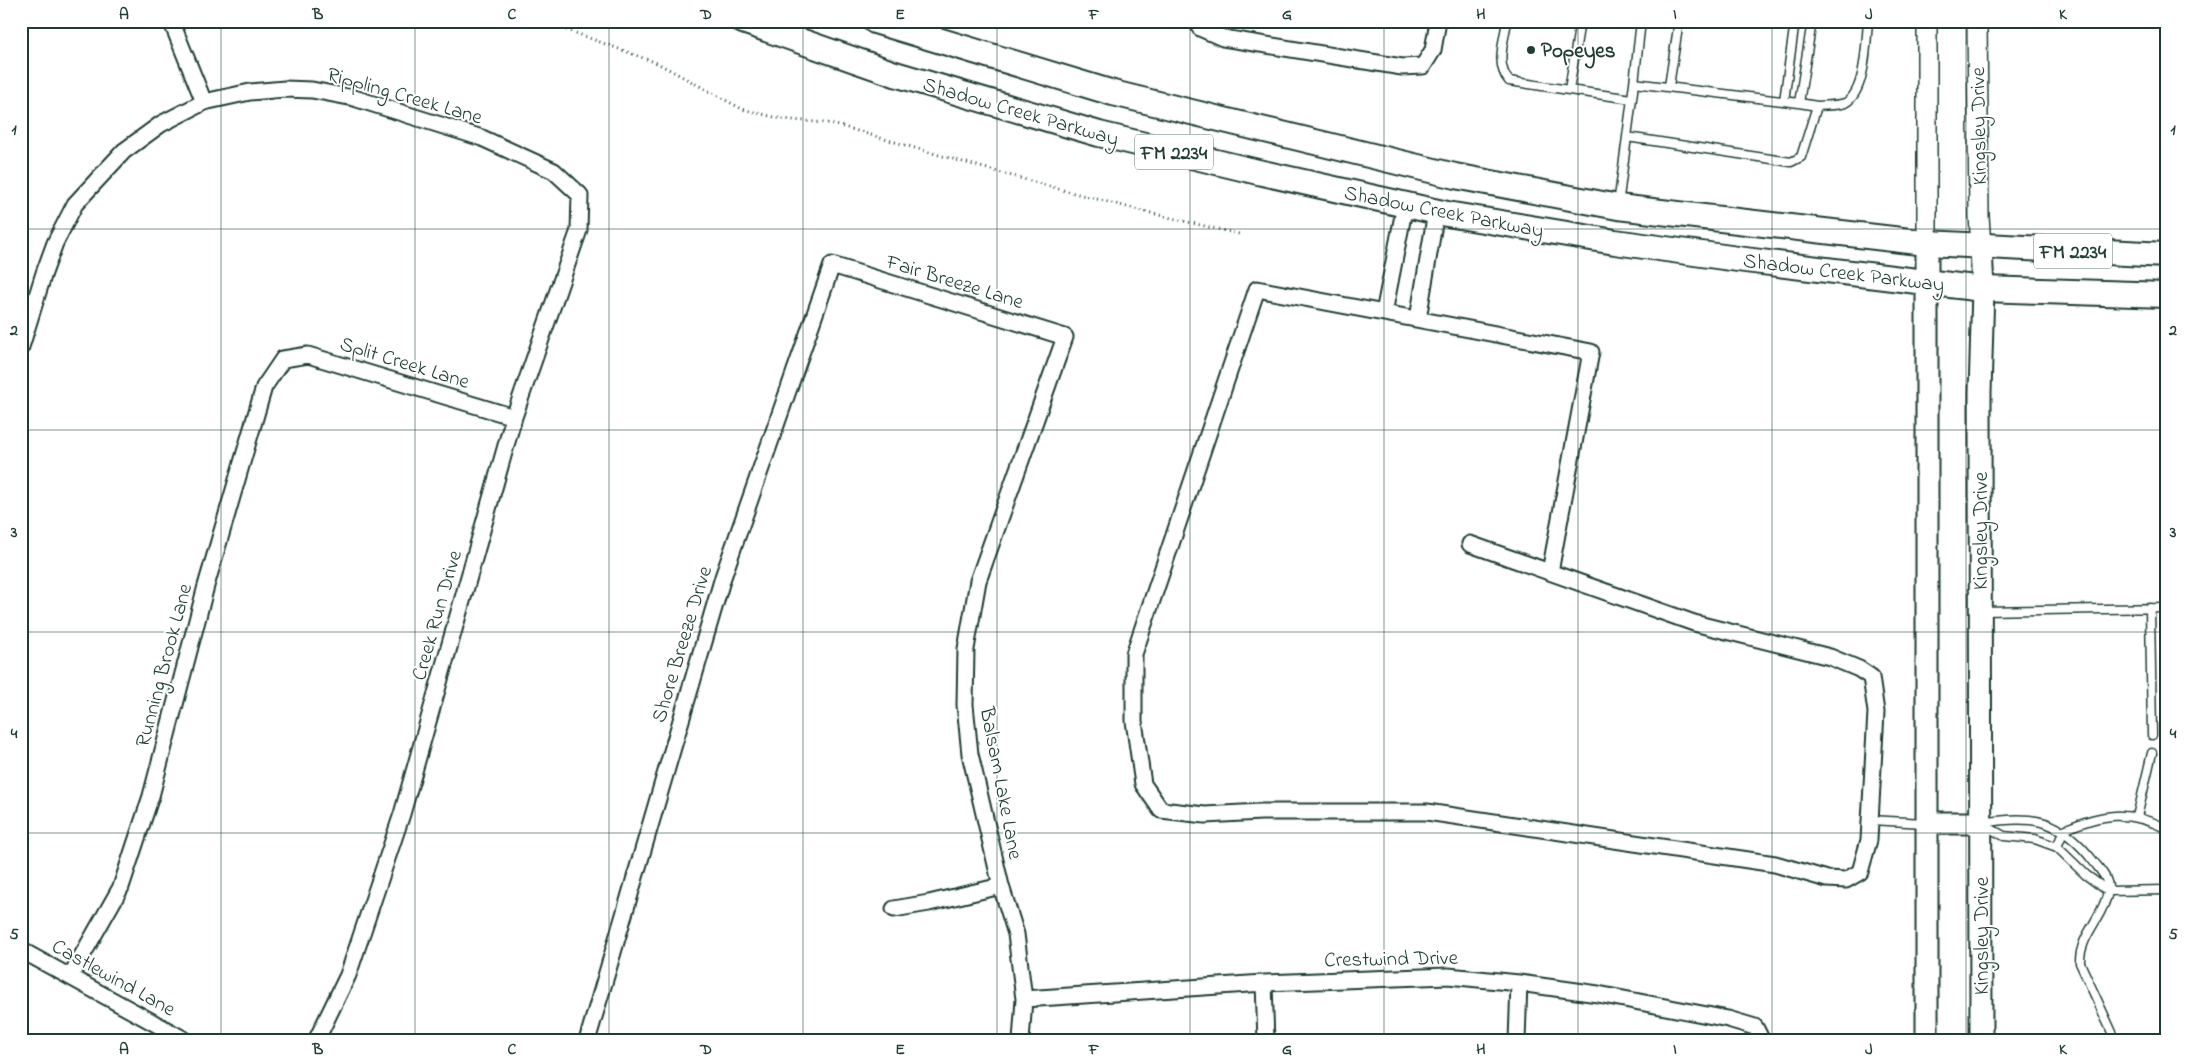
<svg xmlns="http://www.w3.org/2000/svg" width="2187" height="1062" font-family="'Indie Flower',sans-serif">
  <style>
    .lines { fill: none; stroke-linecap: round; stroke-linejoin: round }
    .service-casing { stroke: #1f3d34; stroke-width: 11 }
    .minor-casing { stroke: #1f3d34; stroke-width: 19 }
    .tertiary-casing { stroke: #1f3d34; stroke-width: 22 }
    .secondary-casing { stroke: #1f3d34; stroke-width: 25 }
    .primary-casing { stroke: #1f3d34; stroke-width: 28 }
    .path { stroke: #1f3d34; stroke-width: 3; stroke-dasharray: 1 4; stroke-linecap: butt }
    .service { stroke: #fff; stroke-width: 8 }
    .minor { stroke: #fff; stroke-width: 15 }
    .tertiary { stroke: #fff; stroke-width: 19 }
    .secondary { stroke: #fff; stroke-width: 21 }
    .primary { stroke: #fff; stroke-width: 24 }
    .grid { fill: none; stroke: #1f3d34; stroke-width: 1; stroke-opacity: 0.55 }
    .poi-dot { fill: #1f3d34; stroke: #fff; stroke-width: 2 }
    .labels { text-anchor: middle; stroke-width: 4; stroke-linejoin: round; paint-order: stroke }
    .shield { fill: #fff; stroke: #627771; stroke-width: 1 }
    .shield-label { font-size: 20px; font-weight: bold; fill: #1f3d34 }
    .poi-label { font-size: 21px; font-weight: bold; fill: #1f3d34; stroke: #fff; text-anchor: start }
    .street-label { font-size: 21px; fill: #1f3d34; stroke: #fff }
    .neatline { fill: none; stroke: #1f3d34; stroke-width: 2 }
    .grid-label { font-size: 16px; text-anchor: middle; font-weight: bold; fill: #1f3d34 }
  </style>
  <rect width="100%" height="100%" fill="#fff"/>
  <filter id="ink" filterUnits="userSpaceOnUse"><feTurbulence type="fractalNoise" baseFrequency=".02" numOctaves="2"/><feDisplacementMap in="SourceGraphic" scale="10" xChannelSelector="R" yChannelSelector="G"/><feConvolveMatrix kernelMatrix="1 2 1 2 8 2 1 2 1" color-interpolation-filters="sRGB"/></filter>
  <g filter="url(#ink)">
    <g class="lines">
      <g class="service-casing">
        <path id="service" d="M 1507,21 C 1504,41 1495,65 1509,81 L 1569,90
          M 1580,21 L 1569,90 L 1632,99 L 1618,205
          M 1634,83 L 1641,21
          M 1669,86 L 1679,21
          M 1632,99 L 1634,83 L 1799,103 L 1812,21
          M 1784,101 L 1795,21
          M 1817,106 C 1825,105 1837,106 1845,103 C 1866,92 1866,43 1868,21
          M 1627,137 L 1791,162 L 1801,157 L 1817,106 L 1799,103
          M 2150,608 L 2152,735
          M 1982,611 L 2166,608
          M 2137,817 L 2152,753
          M 1870,820 L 1925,823
          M 1983,823 C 2034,814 2061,819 2094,862 C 2101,871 2110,880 2108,892 C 2103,918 2079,936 2080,963 L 2116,1041
          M 1984,825 L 2004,836 L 2035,839 L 2057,847 L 2086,875 L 2108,891 L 2166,890
          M 2057,847 L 2064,830 C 2103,813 2127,810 2166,828"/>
      </g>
      <g class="minor-casing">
        <path id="minor" d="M 1198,21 L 1200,28 L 1223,38 L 1402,67 L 1423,66 L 1433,50 L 1438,21
          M 174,28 L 204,102
          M 1384,313 L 1405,205
          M 1418,319 L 1436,212
          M 21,347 L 44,273 L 55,243 L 75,204 L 124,151 L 161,124 L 204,102 L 250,92 L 285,89 L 312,90 L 354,98 L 482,138 L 554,171 L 580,195 L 579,230 L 514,417 L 402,814 L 348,975 L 316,1041
          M 1470,544 L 1694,623 L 1830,657 L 1859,669 L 1871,677 L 1876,712 L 1869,840 L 1860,872 L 1846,880 L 1827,879 L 1775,864 L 1427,812 L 1261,812 L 1205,815 L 1161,810 L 1143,784 L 1134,721 L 1134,654 L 1257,289 L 1591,352 L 1550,572
          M 894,909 L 929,903 L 1001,886
          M 21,950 L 187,1041
          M 70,977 L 121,887 L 151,796 L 206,586 L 264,387 L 283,359 L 308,355 L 514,417
          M 1264,983 L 1266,1041
          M 1024,999 L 1264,983 L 1448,976 L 1519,983 L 1598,994 L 1728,1019 L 1755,1027 L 1762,1041
          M 587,1041 L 723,577 L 832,265 L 1065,337 L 978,581 L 966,649 L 965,705 L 970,754 L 1001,886 L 1016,934 L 1024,999 L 1021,1041
          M 1517,1041 L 1519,983"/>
      </g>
      <g class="tertiary-casing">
        <path id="tertiary" d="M 1927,21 L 1927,243
          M 1977,21 L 1979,216 L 1981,247"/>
      </g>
      <g class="secondary-casing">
        <path id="secondary" d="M 1927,243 L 1927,1041
          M 1981,247 L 1983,289 L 1980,393 L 1981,1041
          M 1927,823 L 1981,823"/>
      </g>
      <g class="primary-casing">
        <path id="primary" d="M 743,21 L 895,74 L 1099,134 L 1258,172 L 1447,214 L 1615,242 L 1745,260 L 1983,289 L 2166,295
          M 875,21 L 1113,93 L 1455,176 L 1618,207 L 1927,243 L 2166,255"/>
      </g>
      <path class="path" d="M 543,21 L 657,63 L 742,109 L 782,119 L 827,123 L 844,127 C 975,166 1106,204 1239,234"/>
      <use href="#service" class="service"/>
      <use href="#minor" class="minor"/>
      <use href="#tertiary" class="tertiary"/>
      <use href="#secondary" class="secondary"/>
      <use href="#primary" class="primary"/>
    </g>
  </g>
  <path class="grid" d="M 221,21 L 221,1041M 415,21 L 415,1041M 609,21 L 609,1041M 803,21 L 803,1041M 997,21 L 997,1041M 1190,21 L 1190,1041M 1384,21 L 1384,1041M 1578,21 L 1578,1041M 1772,21 L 1772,1041M 1966,21 L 1966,1041M 21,229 L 2166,229M 21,430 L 2166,430M 21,632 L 2166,632M 21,833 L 2166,833"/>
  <circle class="poi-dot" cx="1531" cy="50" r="5"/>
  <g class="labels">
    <g class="shield">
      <rect x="1135" y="134.5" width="78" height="35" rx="4"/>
      <rect x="2034" y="233.5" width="78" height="35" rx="4"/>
    </g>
    <g class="shield-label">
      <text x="1174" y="159">FM 2234</text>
      <text x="2073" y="258">FM 2234</text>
    </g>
    <g class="poi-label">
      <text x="1541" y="57">Popeyes</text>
    </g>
    <g class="street-label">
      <text transform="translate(405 95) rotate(16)" y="7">Rippling Creek Lane</text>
      <text transform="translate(1021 111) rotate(16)" y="7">Shadow Creek Parkway</text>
      <text transform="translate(1978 126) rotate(-91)" y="7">Kingsley Drive</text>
      <text transform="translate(1444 211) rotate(11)" y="7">Shadow Creek Parkway</text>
      <text transform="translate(1844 272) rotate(7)" y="7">Shadow Creek Parkway</text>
      <text transform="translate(955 281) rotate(17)" y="7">Fair Breeze Lane</text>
      <text transform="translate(405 362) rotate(17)" y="7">Split Creek Lane</text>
      <text transform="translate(1980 531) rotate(-90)" y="7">Kingsley Drive</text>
      <text transform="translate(436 615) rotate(-74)" y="7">Creek Run Drive</text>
      <text transform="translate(681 644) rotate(-73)" y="7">Shore Breeze Drive</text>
      <text transform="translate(163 665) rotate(-75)" y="7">Running Brook Lane</text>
      <text transform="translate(1002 783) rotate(79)" y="7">Balsam Lake Lane</text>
      <text transform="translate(1981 936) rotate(-90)" y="7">Kingsley Drive</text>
      <text transform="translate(1391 958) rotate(-1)" y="7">Crestwind Drive</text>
      <text transform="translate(114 977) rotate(29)" y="7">Castlewind Lane</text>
    </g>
  </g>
  <rect width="2187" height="1062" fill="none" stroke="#fff" stroke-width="55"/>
  <rect x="28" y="28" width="2132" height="1006" class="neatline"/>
  <g class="grid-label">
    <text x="124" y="19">A</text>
    <text x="318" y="19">B</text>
    <text x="512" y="19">C</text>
    <text x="706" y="19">D</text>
    <text x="900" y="19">E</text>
    <text x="1094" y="19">F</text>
    <text x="1287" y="19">G</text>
    <text x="1481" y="19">H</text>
    <text x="1675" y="19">I</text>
    <text x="1869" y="19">J</text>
    <text x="2063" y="19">K</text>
    <text x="14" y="134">1</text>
    <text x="2173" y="134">1</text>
    <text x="14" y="335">2</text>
    <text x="2173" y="335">2</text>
    <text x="14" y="537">3</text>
    <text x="2173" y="537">3</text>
    <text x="14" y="738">4</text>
    <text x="2173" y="738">4</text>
    <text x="14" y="939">5</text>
    <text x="2173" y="939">5</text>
    <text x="124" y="1054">A</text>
    <text x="318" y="1054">B</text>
    <text x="512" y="1054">C</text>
    <text x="706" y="1054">D</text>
    <text x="900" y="1054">E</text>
    <text x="1094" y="1054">F</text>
    <text x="1287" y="1054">G</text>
    <text x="1481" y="1054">H</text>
    <text x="1675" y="1054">I</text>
    <text x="1869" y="1054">J</text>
    <text x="2063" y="1054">K</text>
  </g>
</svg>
